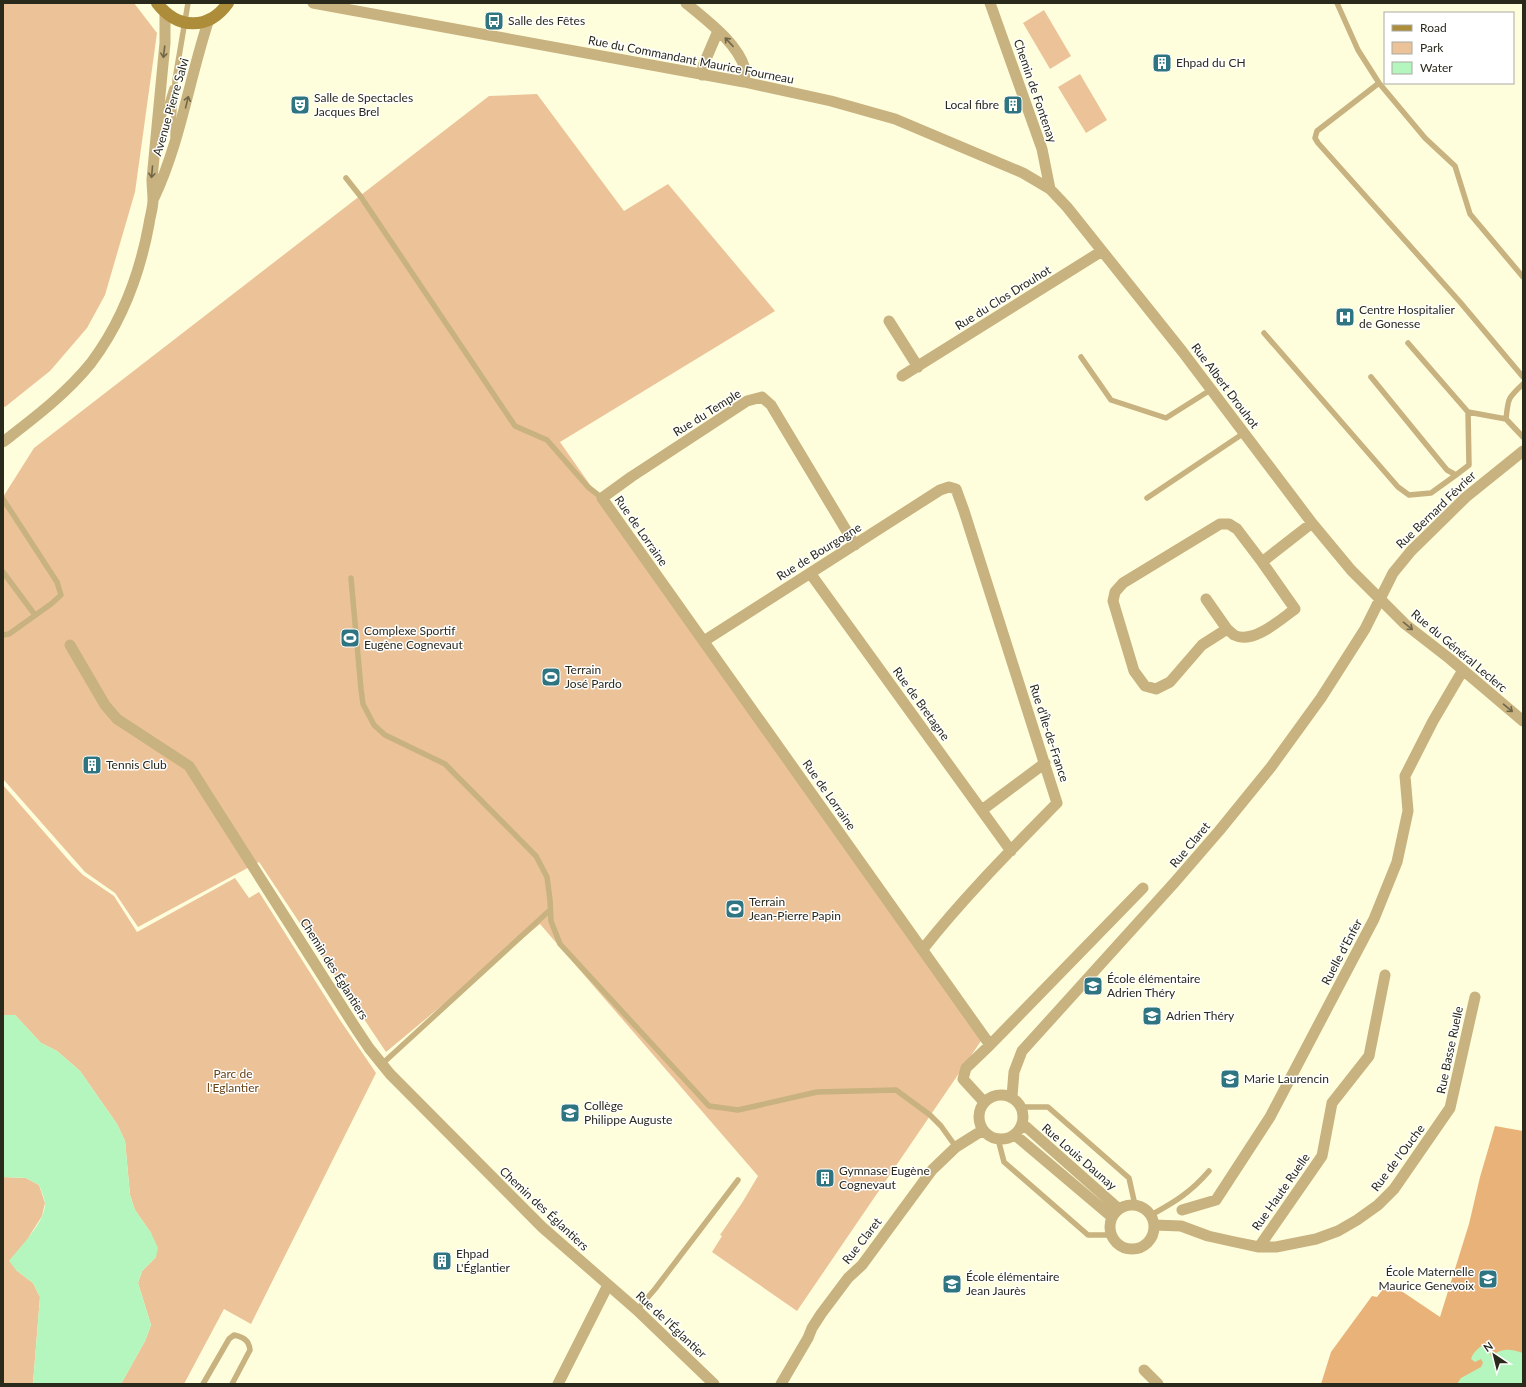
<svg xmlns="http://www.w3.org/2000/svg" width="1526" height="1387" font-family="Lato,sans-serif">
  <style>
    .green { fill: #ecc399 }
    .forest { fill: #e9b278 }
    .water { fill: #b5f6bf }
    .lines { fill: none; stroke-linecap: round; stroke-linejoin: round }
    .lane { stroke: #c8b27f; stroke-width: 5.5 }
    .street { stroke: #c8b27f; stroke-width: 11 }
    .secondary { stroke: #ae8d3a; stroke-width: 12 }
    .oneway { stroke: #716749 }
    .labels { text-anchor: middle; stroke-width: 3; stroke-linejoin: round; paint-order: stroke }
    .poi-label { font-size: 12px; fill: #29291c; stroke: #fff; text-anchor: start }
    .street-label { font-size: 12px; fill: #29291c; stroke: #fff }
    .park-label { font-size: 12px; fill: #684317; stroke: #fff }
  </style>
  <rect width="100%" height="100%" fill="#fefedc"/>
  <path class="green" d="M 3,3 L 134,3 L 157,33 L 135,192 L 105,295 L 87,328 L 50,371 L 5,407 L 3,406 Z
    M 1044,10 L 1071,56 L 1050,69 L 1023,23 Z
    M 1080,74 L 1107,120 L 1086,133 L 1058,87 Z
    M 537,94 L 624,211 L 668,184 L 775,311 L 560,442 L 981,1041 L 797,1311 L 712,1252 L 722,1236 L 720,1235 L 742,1203 L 758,1176 L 540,924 L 386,1052 L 259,862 L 138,927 L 115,893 L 85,872 L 3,779 L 3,497 L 34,448 L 489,96 Z
    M 3,785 L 72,864 L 83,875 L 114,896 L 137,932 L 235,878 L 249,898 L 259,892 L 340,1020 L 376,1073 L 251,1324 L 224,1309 L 184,1384 L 121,1384 L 145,1341 L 151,1325 L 138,1283 L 142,1271 L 156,1257 L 151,1233 L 135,1210 L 130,1195 L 125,1141 L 117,1124 L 80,1071 L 57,1051 L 41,1043 L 15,1015 L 3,1015 Z
    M 3,1177 L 26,1178 L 39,1185 L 45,1203 L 42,1216 L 30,1235 L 16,1270 L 33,1283 L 40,1297 L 33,1384 L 3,1384 Z"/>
  <path class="forest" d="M 1495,1126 L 1523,1131 L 1523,1384 L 1321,1384 L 1331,1352 L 1372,1296 L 1377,1297 L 1388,1282 L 1440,1317 L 1469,1224 L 1480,1177 Z"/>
  <path class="water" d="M 3,1015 L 15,1015 L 41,1043 L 57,1051 L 80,1071 L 117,1124 L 125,1141 L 130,1195 L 135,1210 L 151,1233 L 158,1248 L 156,1257 L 142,1271 L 138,1283 L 151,1325 L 145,1341 L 121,1384 L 33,1384 L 40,1297 L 33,1283 L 16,1270 L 9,1261 C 20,1247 46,1221 45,1203 C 44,1197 41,1190 39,1185 L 26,1178 L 3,1177 Z
    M 1486,1344 L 1492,1347 L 1492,1350 L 1490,1355 L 1492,1357 C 1500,1347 1512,1349 1523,1353 L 1523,1384 L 1457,1384 L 1461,1378 L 1481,1367 L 1483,1363 L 1481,1359 L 1475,1362 L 1471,1359 C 1473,1352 1480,1346 1486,1344 Z"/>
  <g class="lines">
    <path class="lane" d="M 1337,3 L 1358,50 L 1379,83 L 1425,138 L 1455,166 L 1470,214 L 1523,277
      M 1379,83 L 1317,131 L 1315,138 L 1318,143 L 1460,302 L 1523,377
      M 162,121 L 172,88
      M 173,136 L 175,80 L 188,3
      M 346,178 L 361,197 L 515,426 L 547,440 L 588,487 L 602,498
      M 1264,333 L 1398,487 L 1409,495 L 1431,493 L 1456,475
      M 1408,343 L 1468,412 L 1506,419 L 1523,437
      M 1081,357 L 1111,400 L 1166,418 L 1212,389
      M 1371,377 L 1447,470 L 1456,475 L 1469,465 L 1468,412
      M 1506,419 C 1508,398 1508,398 1523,384
      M 1147,498 L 1244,433
      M 3,499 L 57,582 L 61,595 L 51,604 L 9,634 L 3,635
      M 3,572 L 35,615
      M 351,578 L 361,689 L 363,704 L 374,725 L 385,735 L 445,764 L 536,856 L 547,877 L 550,900 L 551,921 L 560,944 L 709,1106 L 738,1110 L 817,1092 L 896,1090 L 930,1115 L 941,1126 L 956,1147
      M 382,1064 L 550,910
      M 1022,1107 L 1048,1107 L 1129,1178 L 1135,1205
      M 998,1139 L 1004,1162 L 1088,1235 L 1111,1235
      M 1151,1215 C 1175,1202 1191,1192 1209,1171
      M 637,1310 L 655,1289 L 738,1180
      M 203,1384 L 229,1339 L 234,1335 C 243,1337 249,1340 250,1350 L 232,1384"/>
    <path class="street" d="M 313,3 L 744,82 L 831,101 L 895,119 L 1023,173 L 1050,189 L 1067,207 L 1182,351 L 1312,523 L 1351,570 L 1405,624 L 1450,659 L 1523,721
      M 686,3 C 706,20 738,43 745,69 C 746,73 744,78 744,82
      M 990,3 L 1042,149 L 1050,189
      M 702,75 L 703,66 L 718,31
      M 154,198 C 181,140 189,79 209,19
      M 889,321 L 918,367
      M 902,376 L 1102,251
      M 3,442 C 34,418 66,394 91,363 C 121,323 140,273 149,224 C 150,216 153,208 153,200 C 153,193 152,186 152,179 L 165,43 L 165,13
      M 855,545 L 771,405 L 762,397 L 747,401 L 631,477 L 602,498 L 990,1045 L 966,1068 L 963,1079 L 984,1102
      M 1262,562 L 1237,529 L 1229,524 L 1220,524 L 1123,583 L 1115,592 L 1113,601 L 1134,671 L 1145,686 L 1156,689 L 1170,682 L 1202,645 L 1227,629 C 1229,631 1232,633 1234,635 C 1253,645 1281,619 1295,609 L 1262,562 L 1312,523
      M 810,573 L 1011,851
      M 1206,599 L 1227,629
      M 704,641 L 940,490 L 949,487 L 956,489 L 964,511 L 1057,803 C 1011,850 964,897 923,949
      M 70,645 L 105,705 L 117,719 L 189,766 L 355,1027 L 369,1048 L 390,1074 L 542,1227 L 637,1310 L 714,1384
      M 982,810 L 1045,763
      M 990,1045 L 1143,888
      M979 1117a22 22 0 1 1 44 0a22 22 0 1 1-44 0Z
      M 1012,1096 L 1014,1072 L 1022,1051 L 1174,883 L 1219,831 L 1271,767 L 1321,698 L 1365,629 L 1393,573 L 1411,551 L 1466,497 L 1523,451
      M 1023,1124 L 1119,1209
      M 1015,1135 L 1112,1217
      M1110 1227a22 22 0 1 1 44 0a22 22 0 1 1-44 0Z
      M 1182,1210 L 1216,1200 L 1270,1117 L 1374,919 L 1397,862 L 1408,811 L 1405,776 L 1433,721 L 1463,670
      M 1154,1225 L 1181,1226 L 1208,1236 L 1235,1242 L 1259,1247 L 1276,1247 L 1316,1239 L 1338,1231 L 1357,1220 L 1378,1205 L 1394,1189 L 1450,1108 L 1475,997
      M 1259,1247 L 1322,1156 L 1332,1103 L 1369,1056 L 1385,975
      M 1144,1370 L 1158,1384
      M 558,1384 L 608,1285
      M 781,1384 L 808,1338 L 812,1328 L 821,1314 L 848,1278 L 862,1265 L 932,1170 L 956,1147 L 983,1130"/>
    <path class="secondary" d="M 157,3 C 177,29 208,31 228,3"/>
  </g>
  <defs><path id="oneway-shaft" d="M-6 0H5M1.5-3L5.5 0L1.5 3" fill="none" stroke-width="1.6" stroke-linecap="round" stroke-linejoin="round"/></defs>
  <g class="oneway">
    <use href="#oneway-shaft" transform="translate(729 42) rotate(-133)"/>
    <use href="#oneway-shaft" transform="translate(164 52) rotate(97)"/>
    <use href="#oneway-shaft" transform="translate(187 102) rotate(-76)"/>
    <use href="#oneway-shaft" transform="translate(152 172) rotate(95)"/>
    <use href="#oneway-shaft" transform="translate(1408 626) rotate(39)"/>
    <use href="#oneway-shaft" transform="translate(1508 708) rotate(40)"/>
  </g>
  <defs>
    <g id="bus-square" transform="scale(1)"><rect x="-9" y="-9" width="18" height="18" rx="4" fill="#2e7581" stroke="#fff"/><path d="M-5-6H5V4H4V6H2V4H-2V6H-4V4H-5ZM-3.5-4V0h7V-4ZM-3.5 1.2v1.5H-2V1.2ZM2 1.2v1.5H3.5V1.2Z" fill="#fff"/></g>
    <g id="building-square" transform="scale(1)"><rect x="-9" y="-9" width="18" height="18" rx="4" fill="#2e7581" stroke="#fff"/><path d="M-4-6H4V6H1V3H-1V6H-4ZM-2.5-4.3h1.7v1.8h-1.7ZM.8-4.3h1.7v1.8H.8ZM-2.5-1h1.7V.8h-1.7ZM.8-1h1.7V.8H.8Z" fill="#fff"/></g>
    <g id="theatre-square" transform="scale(1)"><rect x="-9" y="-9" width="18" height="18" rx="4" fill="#2e7581" stroke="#fff"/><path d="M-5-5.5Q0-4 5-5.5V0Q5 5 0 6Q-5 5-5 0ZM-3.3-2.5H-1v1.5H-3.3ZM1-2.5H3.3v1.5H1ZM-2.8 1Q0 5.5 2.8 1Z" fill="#fff"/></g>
    <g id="hospital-square" transform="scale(1)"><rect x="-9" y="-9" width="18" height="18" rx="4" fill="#2e7581" stroke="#fff"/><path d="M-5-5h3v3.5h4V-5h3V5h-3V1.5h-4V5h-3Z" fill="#fff"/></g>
    <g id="stadium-square" transform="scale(1)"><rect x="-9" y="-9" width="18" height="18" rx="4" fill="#2e7581" stroke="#fff"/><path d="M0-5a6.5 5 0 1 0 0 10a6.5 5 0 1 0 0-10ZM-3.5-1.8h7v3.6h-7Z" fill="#fff"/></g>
    <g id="school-square" transform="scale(1)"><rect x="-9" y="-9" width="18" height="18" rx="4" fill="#2e7581" stroke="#fff"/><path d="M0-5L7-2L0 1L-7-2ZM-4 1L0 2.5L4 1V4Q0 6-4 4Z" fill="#fff"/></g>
  </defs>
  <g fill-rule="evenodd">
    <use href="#bus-square" x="494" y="21"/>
    <use href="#building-square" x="1162" y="63"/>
    <use href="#theatre-square" x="300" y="105"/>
    <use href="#building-square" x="1013" y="105"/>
    <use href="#hospital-square" x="1345" y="317"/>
    <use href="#stadium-square" x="350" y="638"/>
    <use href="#stadium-square" x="551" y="677"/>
    <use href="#building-square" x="92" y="765"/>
    <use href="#stadium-square" x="735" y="909"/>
    <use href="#school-square" x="1093" y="986"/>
    <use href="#school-square" x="1152" y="1016"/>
    <use href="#school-square" x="1230" y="1079"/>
    <use href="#school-square" x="570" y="1113"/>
    <use href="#building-square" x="825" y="1178"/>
    <use href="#building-square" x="442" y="1261"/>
    <use href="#school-square" x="1488" y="1279"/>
    <use href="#school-square" x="952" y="1284"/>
  </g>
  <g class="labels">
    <g class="poi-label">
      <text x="508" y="25">Salle des Fêtes</text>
      <text x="1176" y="67">Ehpad du CH</text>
      <text x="314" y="102">Salle de Spectacles<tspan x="314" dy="14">Jacques Brel</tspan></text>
      <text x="999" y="109" text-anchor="end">Local fibre</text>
      <text x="1359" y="314">Centre Hospitalier<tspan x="1359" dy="14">de Gonesse</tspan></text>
      <text x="364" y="635">Complexe Sportif<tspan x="364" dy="14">Eugène Cognevaut</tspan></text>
      <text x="565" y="674">Terrain<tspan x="565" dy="14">José Pardo</tspan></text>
      <text x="106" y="769">Tennis Club</text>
      <text x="749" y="906">Terrain<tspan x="749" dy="14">Jean-Pierre Papin</tspan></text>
      <text x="1107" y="983">École élémentaire<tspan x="1107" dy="14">Adrien Théry</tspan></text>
      <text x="1166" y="1020">Adrien Théry</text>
      <text x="1244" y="1083">Marie Laurencin</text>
      <text x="584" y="1110">Collège<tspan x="584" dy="14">Philippe Auguste</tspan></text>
      <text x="839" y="1175">Gymnase Eugène<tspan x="839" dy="14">Cognevaut</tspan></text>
      <text x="456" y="1258">Ehpad<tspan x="456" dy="14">L'Églantier</tspan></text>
      <text x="1474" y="1276" text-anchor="end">École Maternelle<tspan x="1474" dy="14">Maurice Genevoix</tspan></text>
      <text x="966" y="1281">École élémentaire<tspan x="966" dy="14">Jean Jaurès</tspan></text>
    </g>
    <g class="street-label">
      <text transform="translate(691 60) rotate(11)" y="4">Rue du Commandant Maurice Fourneau</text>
      <text transform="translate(1035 91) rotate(71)" y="4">Chemin de Fontenay</text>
      <text transform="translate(171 107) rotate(-74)" y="4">Avenue Pierre Salvi</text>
      <text transform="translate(1003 298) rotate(-32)" y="4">Rue du Clos Drouhot</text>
      <text transform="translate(1225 386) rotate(53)" y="4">Rue Albert Drouhot</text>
      <text transform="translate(707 413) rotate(-32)" y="4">Rue du Temple</text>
      <text transform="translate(1436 510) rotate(-44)" y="4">Rue Bernard Février</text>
      <text transform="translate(641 531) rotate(55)" y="4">Rue de Lorraine</text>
      <text transform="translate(819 552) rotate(-32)" y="4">Rue de Bourgogne</text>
      <text transform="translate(1459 651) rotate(40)" y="4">Rue du Général Leclerc</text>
      <text transform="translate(921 704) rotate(54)" y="4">Rue de Bretagne</text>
      <text transform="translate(1049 733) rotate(72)" y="4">Rue d'Île-de-France</text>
      <text transform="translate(829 795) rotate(55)" y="4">Rue de Lorraine</text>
      <text transform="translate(1190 845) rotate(-50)" y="4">Rue Claret</text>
      <text transform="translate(1342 952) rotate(-62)" y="4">Ruelle d'Enfer</text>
      <text transform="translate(334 969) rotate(58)" y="4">Chemin des Églantiers</text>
      <text transform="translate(1450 1050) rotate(-78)" y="4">Rue Basse Ruelle</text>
      <text transform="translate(1079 1157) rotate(41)" y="4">Rue Louis Daunay</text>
      <text transform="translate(1398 1158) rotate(-53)" y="4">Rue de l'Ouche</text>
      <text transform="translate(1281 1192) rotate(-55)" y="4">Rue Haute Ruelle</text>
      <text transform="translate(544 1209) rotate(43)" y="4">Chemin des Églantiers</text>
      <text transform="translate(862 1241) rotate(-52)" y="4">Rue Claret</text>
      <text transform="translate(671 1325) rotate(43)" y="4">Rue de l'Églantier</text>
    </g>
    <g class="park-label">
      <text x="233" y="1078">Parc de<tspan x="233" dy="14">l'Eglantier</tspan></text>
    </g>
  </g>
  <rect width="1526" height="1387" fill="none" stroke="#29291c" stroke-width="8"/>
  <rect x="1384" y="12" width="130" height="72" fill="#ffffff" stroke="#a9a9a4"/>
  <rect x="1392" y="25" width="20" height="6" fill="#ae8d3a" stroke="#a9a9a4"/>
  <text x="1420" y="32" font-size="12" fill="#29291c">Road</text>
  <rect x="1392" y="42" width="20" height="12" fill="#ecc399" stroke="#a9a9a4"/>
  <text x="1420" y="52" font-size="12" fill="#29291c">Park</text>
  <rect x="1392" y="62" width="20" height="12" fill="#b5f6bf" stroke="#a9a9a4"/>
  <text x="1420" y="72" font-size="12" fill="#29291c">Water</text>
  <g transform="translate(1494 1355) rotate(325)" stroke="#ffffff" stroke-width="3" paint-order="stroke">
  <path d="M0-3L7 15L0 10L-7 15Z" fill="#29291c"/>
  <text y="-6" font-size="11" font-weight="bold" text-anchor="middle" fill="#29291c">N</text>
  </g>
</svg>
